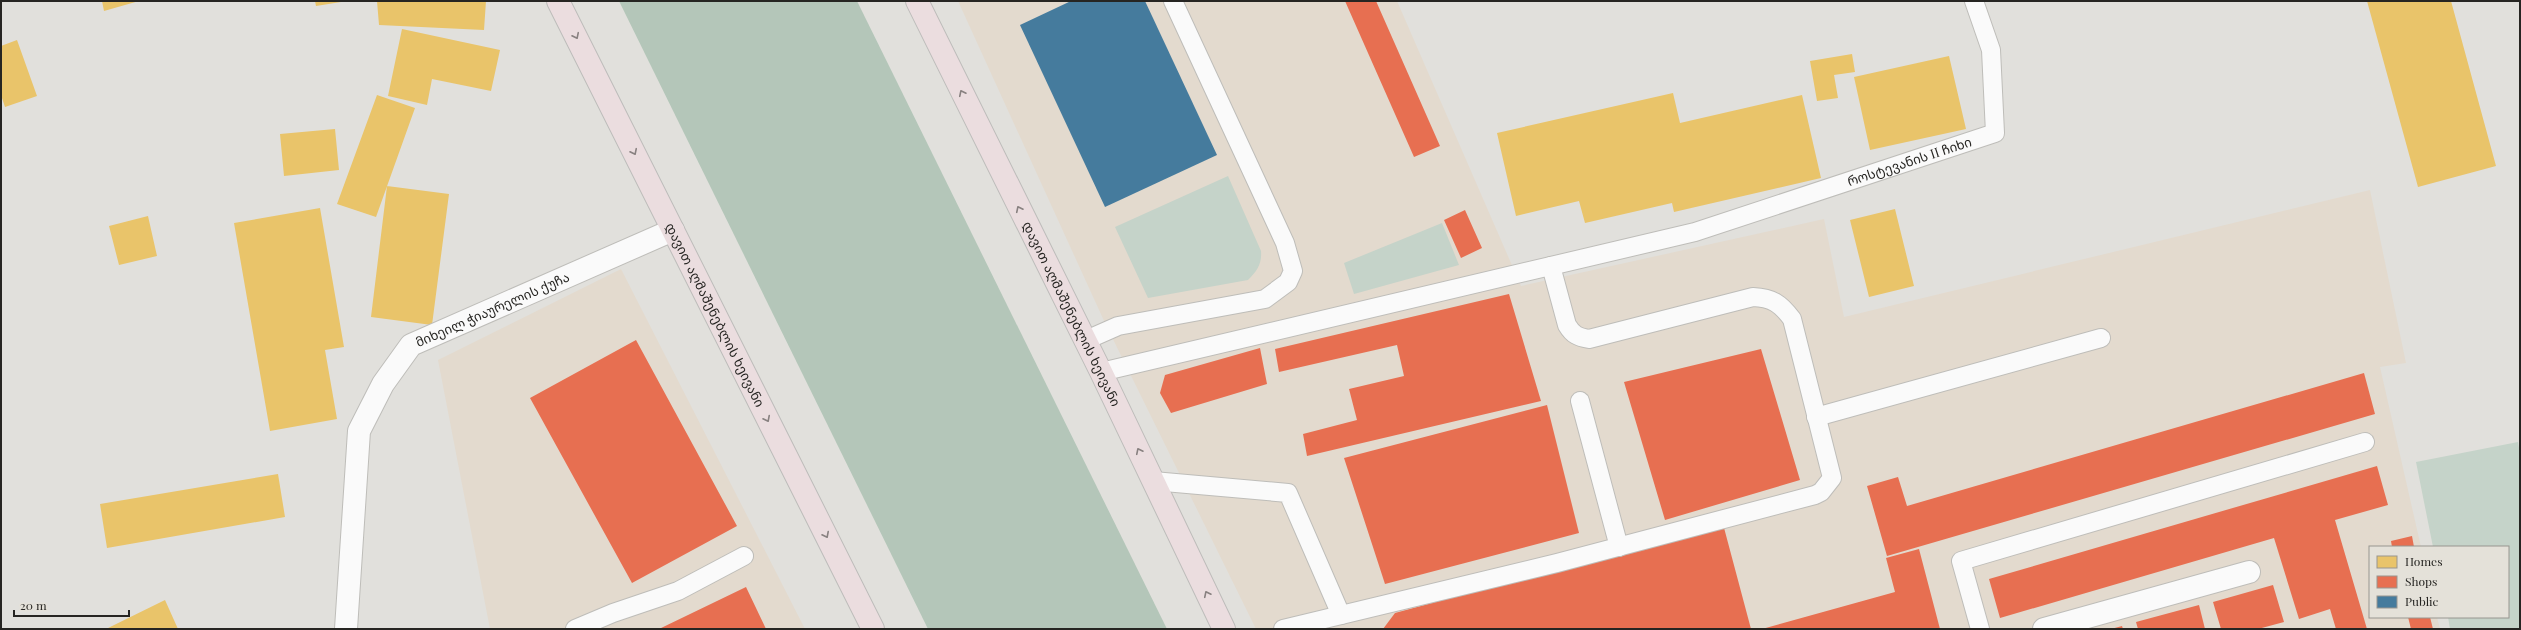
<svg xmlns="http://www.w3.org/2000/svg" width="2521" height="630" font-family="'Playfair Display','Noto Sans Georgian',serif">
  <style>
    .commercial { fill: #e3dace }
    .green { fill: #c5d3c9 }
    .forest { fill: #b4c6b9 }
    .homes { fill: #e9c46a }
    .shops { fill: #e76f51 }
    .public { fill: #457b9d }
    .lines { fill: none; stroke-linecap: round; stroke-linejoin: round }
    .lane-casing { stroke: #bebdb9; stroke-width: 20 }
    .street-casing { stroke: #bebdb9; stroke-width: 24 }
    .highway-casing { stroke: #bdbcba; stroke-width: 24 }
    .lane { stroke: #fafafa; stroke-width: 18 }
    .street { stroke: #fafafa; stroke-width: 22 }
    .highway { stroke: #ebdddf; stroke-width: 22 }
    .oneway { stroke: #888180 }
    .labels { text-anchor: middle; stroke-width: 4; stroke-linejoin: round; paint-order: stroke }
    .street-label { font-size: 13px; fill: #262522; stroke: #e4e1d9 }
  </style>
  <rect width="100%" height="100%" fill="#e1e0dc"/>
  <path class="commercial" d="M 958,1 L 1397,1 L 1521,286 L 1824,219 L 1844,317 L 2370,190 L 2406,363 L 2380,367 L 2421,547 L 2370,547 L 2370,617 L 2437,617 L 2440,629 L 1256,629 L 1105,323 Z
    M 621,269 L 805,629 L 490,629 L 438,360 Z"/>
  <path class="green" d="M 1228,176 L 1261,251 C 1262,264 1257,271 1248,280 L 1148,298 L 1115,227 Z
    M 1442,223 L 1459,265 L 1354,294 L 1344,263 Z
    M 2518,442 L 2520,454 L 2520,629 L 2450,629 L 2448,617 L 2508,617 L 2508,547 L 2433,547 L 2416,462 Z"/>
  <path class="forest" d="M 619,1 L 857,1 L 1167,629 L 928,629 Z"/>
  <path class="homes" d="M 102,1 L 139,1 L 104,11 Z
    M 315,1 L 340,1 L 341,2 L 316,6 Z
    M 377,1 L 486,1 L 484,30 L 379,25 Z
    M 2367,1 L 2451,1 L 2496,166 L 2418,187 Z
    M 402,29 L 500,50 L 491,91 L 432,79 L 427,105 L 388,96 Z
    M 17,40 L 37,96 L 5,107 L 1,95 L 1,46 Z
    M 1852,54 L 1855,72 L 1834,75 L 1838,98 L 1817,101 L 1810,61 Z
    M 1949,56 L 1966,129 L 1870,150 L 1854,77 Z
    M 1673,93 L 1680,123 L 1802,95 L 1821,178 L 1674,212 L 1672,203 L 1585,223 L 1579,201 L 1516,216 L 1497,133 Z
    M 377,95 L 415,108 L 376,217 L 337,204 Z
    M 335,129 L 339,170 L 284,176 L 280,134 Z
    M 387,186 L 449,194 L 432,325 L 371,317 Z
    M 320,208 L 344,347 L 325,350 L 337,419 L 270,431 L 234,223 Z
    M 1895,209 L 1914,286 L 1869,297 L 1850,220 Z
    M 148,216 L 157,256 L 119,265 L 109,226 Z
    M 278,474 L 285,517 L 107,548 L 100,504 Z
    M 165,600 L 178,629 L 106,629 Z"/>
  <path class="shops" d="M 1345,1 L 1376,1 L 1440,146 L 1414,157 Z
    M 1465,210 L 1482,248 L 1461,258 L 1444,220 Z
    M 1509,294 L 1541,401 L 1307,456 L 1303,434 L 1357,420 L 1349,389 L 1404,376 L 1397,345 L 1279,372 L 1275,349 Z
    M 636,340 L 737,526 L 632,583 L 530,398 Z
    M 1260,348 L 1267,384 L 1171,413 L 1160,393 L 1165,375 Z
    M 1761,349 L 1800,480 L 1665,520 L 1624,382 Z
    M 2364,373 L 2375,414 L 1887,556 L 1867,486 L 1898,477 L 1907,506 Z
    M 1547,405 L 1579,533 L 1385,584 L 1344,458 Z
    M 2377,466 L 2388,505 L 2335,520 L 2367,629 L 2336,629 L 2330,609 L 2299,619 L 2274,538 L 2000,618 L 1989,579 Z
    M 1723,524 L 1751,629 L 1383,629 L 1395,613 Z
    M 2412,536 L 2414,547 L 2392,547 L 2391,541 Z
    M 1919,549 L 1940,629 L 1762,629 L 1895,592 L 1886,558 Z
    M 2273,585 L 2284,622 L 2258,629 L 2221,629 L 2213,602 Z
    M 746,587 L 766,629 L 659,629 Z
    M 2199,605 L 2205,629 L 2138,629 L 2136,622 Z
    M 2408,617 L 2430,617 L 2433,629 L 2411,629 Z
    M 2122,626 L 2123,629 L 2111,629 Z"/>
  <path class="public" d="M 1071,1 L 1145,1 L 1217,155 L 1105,207 L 1020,25 Z"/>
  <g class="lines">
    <g class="lane-casing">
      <g id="lane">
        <path d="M 1084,341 L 1118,326 L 1265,299 L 1288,282 L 1293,271 L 1285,243 L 1173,1"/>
        <path id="s1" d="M 1101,372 L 1695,232 L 1995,133 L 1991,50 L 1974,1"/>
        <path d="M 1580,401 L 1619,547"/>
        <path d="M 1816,417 L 2101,338"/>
        <path d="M 1153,481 L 1288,493 L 1341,615"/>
        <path d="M 575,629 L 613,613 L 678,591 L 744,556"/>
        <path d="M 1283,629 L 1557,563 L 1815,495 L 1821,492 L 1832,478 L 1792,319 C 1780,303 1772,298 1753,297 L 1589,339 C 1578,337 1573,335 1567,325 L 1551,266"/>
        <path d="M 1980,629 L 1961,561 L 2365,442"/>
      </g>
    </g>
    <g class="street-casing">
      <g id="street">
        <path id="s2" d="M 346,629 L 359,431 L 383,384 L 411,345 L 673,230"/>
        <path d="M 2044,629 L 2249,572"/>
      </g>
    </g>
    <g class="highway-casing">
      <g id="highway">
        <path id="s3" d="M 558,1 L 873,629"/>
        <path id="s4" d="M 917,1 L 1101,372 L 1224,629"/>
      </g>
    </g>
    <use href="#lane" class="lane"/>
    <use href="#street" class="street"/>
    <use href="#highway" class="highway"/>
  </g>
  <defs><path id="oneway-chevron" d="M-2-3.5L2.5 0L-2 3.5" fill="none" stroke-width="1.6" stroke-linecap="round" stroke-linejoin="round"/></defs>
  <g class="oneway">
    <use href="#oneway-chevron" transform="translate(576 36) rotate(64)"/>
    <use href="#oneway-chevron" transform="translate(962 93) rotate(-116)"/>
    <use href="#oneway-chevron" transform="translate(634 152) rotate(64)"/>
    <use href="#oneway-chevron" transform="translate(1019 209) rotate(-116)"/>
    <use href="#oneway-chevron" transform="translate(767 419) rotate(63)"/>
    <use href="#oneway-chevron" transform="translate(1139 451) rotate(-116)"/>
    <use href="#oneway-chevron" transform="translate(826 535) rotate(63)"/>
    <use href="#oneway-chevron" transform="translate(1207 594) rotate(-116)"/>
  </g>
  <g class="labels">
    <g class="street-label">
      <text dy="5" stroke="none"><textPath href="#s1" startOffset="836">როსტევანის II ჩიხი</textPath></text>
      <text dy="5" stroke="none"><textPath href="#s2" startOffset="388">მიხეილ ჭიაურელის ქუჩა</textPath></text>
      <text dy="5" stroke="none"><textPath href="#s4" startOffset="349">დავით აღმაშენებლის ხეივანი</textPath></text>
      <text dy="5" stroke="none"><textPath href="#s3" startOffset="351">დავით აღმაშენებლის ხეივანი</textPath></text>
    </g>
  </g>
  <rect width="2521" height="630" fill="none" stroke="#262522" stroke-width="4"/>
  <rect x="2369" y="546" width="140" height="72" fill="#e4e1d9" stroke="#989690"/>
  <rect x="2377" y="556" width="20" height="12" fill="#e9c46a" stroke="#989690"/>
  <text x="2405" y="566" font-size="12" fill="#262522">Homes</text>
  <rect x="2377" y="576" width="20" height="12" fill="#e76f51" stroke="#989690"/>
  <text x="2405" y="586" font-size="12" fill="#262522">Shops</text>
  <rect x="2377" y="596" width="20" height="12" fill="#457b9d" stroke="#989690"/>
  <text x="2405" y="606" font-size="12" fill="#262522">Public</text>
  <path d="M14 610v6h115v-6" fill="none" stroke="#262522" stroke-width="2"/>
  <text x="20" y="610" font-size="12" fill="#262522" stroke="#e4e1d9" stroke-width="3" paint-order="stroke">20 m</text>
</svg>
